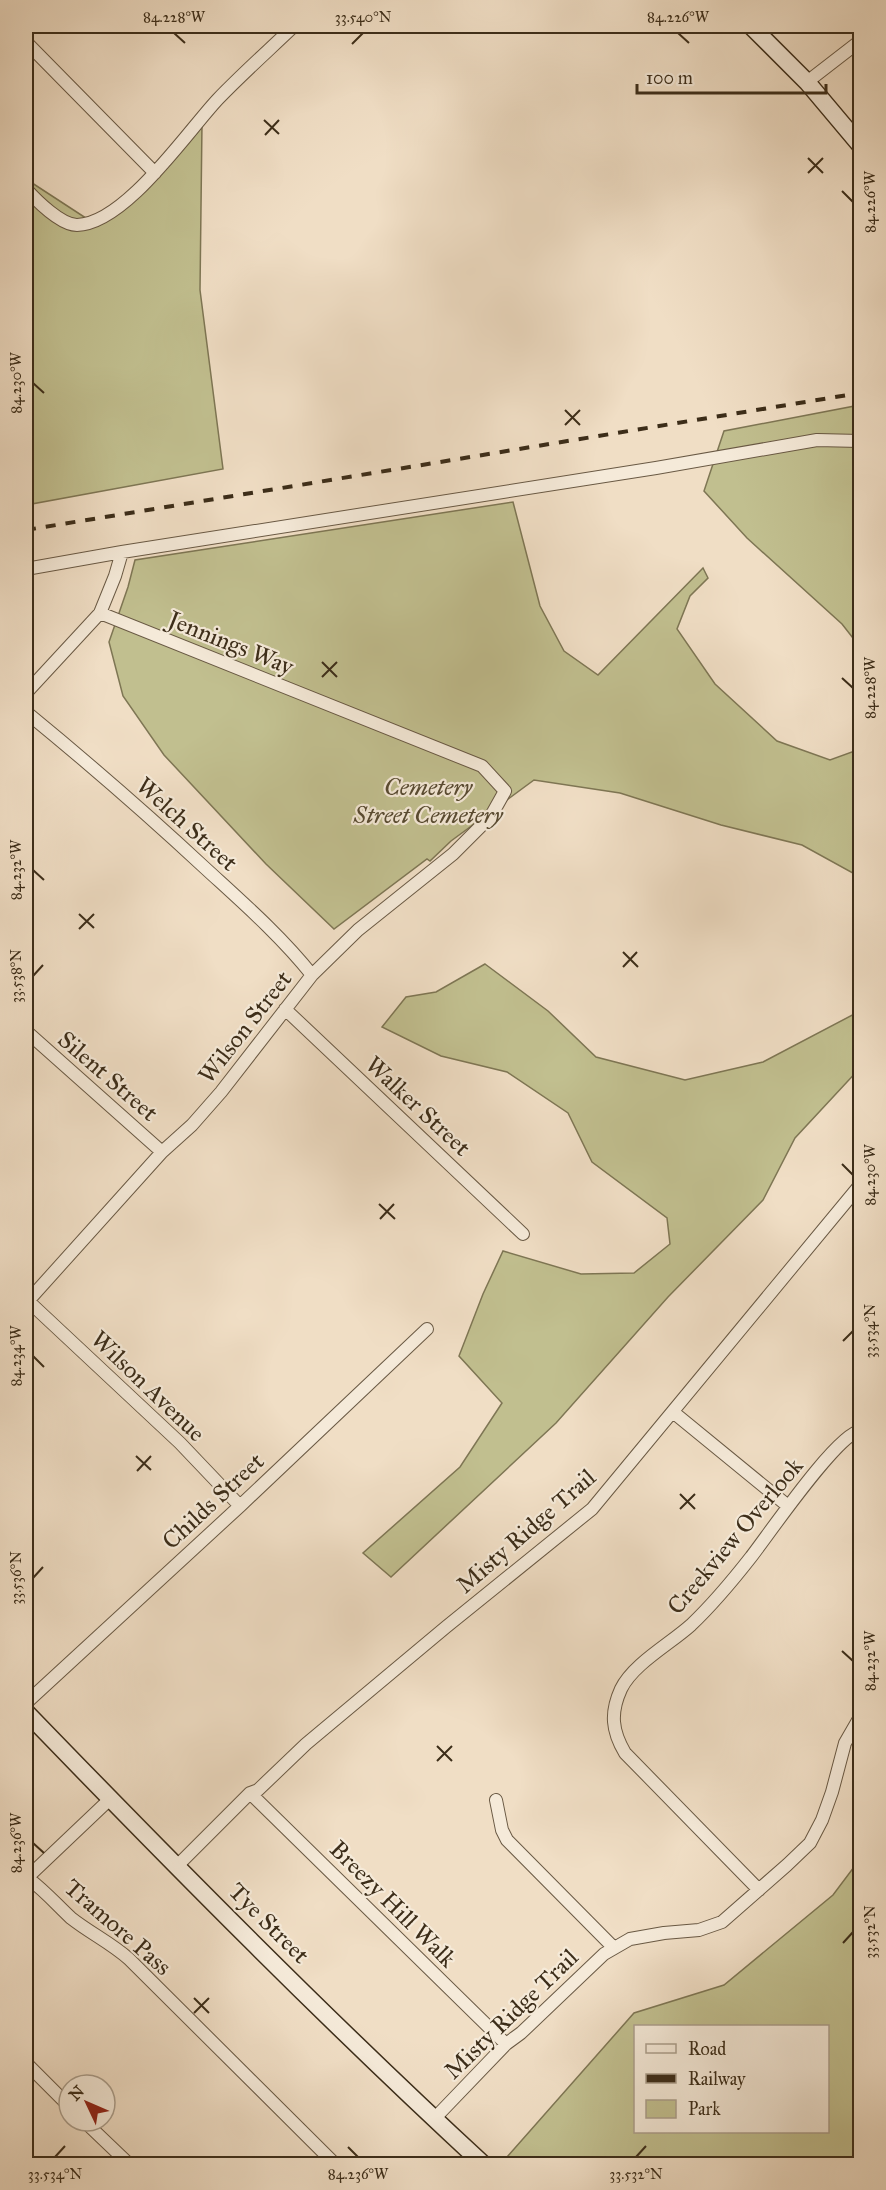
<svg xmlns="http://www.w3.org/2000/svg" width="886" height="2190" font-family="'IM FELL Great Primer',serif">
  <style>
    .green { fill: #c1bf8f; stroke: #7e7654; stroke-width: 1.5; fill-rule: evenodd }
    .lines { fill: none; stroke-linecap: round; stroke-linejoin: round }
    .street-casing { stroke: #695944; stroke-width: 14 }
    .secondary-casing { stroke: #3c2d19; stroke-width: 19 }
    .street { stroke: #f5ead9; stroke-width: 12 }
    .secondary { stroke: #f5ead9; stroke-width: 16 }
    .rail { stroke: #3c2d19; stroke-width: 4; stroke-dasharray: 10 10; stroke-linecap: butt }
    .ticks { fill: none; stroke: #3c2d19; stroke-width: 2 }
    .labels { text-anchor: middle; stroke-width: 4.5; stroke-linejoin: round; paint-order: stroke }
    .street-label { font-size: 24px; fill: #3c2d19; stroke: #f5ead9 }
    .park-label { font-size: 24px; font-style: italic; fill: #574a31; stroke: #f5ead9 }
    .neatline { fill: none; stroke: #3c2d19; stroke-width: 2 }
    .ticks-label { font-size: 15px; text-anchor: middle; fill: #3c2d19 }
  </style>
  <rect width="100%" height="100%" fill="#f0dec5"/>
  <filter id="stains"><feTurbulence type="fractalNoise" baseFrequency=".00333" numOctaves="4"/><feColorMatrix values="0 0 0 0 .2 0 0 0 0 .09 0 0 0 0 .02 0 0 0 .5 -.17"/></filter>
  <radialGradient id="worn" r=".72"><stop offset=".6" stop-color="#630" stop-opacity="0"/><stop offset="1" stop-color="#630" stop-opacity=".3"/></radialGradient>
  <path class="green" d="M 202,123 L 200,290 L 223,469 L 26,505 L 26,179 L 98,226 Z
    M 860,405 L 860,647 L 842,624 L 747,538 L 704,491 L 724,431 Z
    M 513,502 L 540,606 L 564,651 L 598,675 L 703,568 L 708,578 L 690,596 L 677,629 L 715,684 L 777,741 L 830,760 L 860,749 L 860,877 L 802,845 L 721,825 L 620,793 L 534,780 L 451,841 L 430,861 L 427,859 L 334,929 L 266,864 L 164,755 L 123,696 L 109,642 L 128,587 L 135,560 Z
    M 485,964 L 548,1011 L 596,1057 L 685,1080 L 763,1062 L 860,1011 L 860,1068 L 795,1138 L 763,1200 L 668,1297 L 556,1423 L 391,1577 L 363,1553 L 460,1467 L 502,1403 L 459,1356 L 483,1294 L 503,1251 L 581,1274 L 634,1273 L 670,1244 L 667,1218 L 592,1162 L 568,1113 L 507,1072 L 441,1056 L 382,1027 L 406,997 L 436,992 Z
    M 860,1859 L 860,2164 L 514,2164 L 507,2157 L 634,2013 L 724,1985 L 833,1895 ZM 636,2026 L 828,2026 L 828,2132 L 636,2132 Z"/>
  <g class="lines">
    <g class="street-casing">
      <path id="street" d="M 26,42 L 155,173
        M 807,82 L 860,41
        M 26,189 C 37,201 61,225 77,225 C 125,224 187,132 218,99 C 242,74 269,50 294,26
        M 26,569 L 122,552 L 656,468 L 817,440 L 860,441
        M 26,693 L 100,613 L 115,576 L 122,552
        M 26,712 C 87,762 147,814 205,868 C 242,902 281,936 312,975
        M 285,1009 L 523,1234
        M 26,1031 L 162,1152
        M 26,1299 L 180,1443 L 240,1506
        M 28,1301 L 162,1152 L 192,1125 L 221,1092 L 312,975 L 358,930 L 453,854 L 491,816 L 505,791 L 482,766 L 100,613
        M 673,1412 L 788,1506
        M 26,1703 L 240,1506 L 427,1329
        M 250,1793 L 506,2044
        M 496,1800 L 502,1830 L 507,1840 L 614,1948
        M 177,1866 L 250,1793 L 258,1790 L 306,1744 L 446,1627 L 592,1509 L 860,1185
        M 30,1875 L 29,1879 C 45,1891 57,1905 71,1918 C 90,1933 111,1943 129,1959 L 335,2164
        M 26,1877 L 30,1875 L 110,1799
        M 759,1890 L 625,1753 C 612,1731 610,1713 621,1689 C 633,1664 670,1644 691,1625 C 713,1604 733,1580 751,1557 C 769,1534 837,1434 860,1431
        M 26,2063 L 69,2106
        M 434,2119 L 506,2044 L 521,2033 L 604,1954 L 630,1939 L 664,1933 L 699,1930 L 722,1922 L 787,1865 L 810,1843 L 822,1820 L 832,1792 L 845,1743 L 860,1717
        M 84,2121 L 129,2164"/>
    </g>
    <g class="secondary-casing">
      <path id="secondary" d="M 751,26 L 807,82 L 860,145
        M 26,1712 C 175,1866 326,2019 483,2164"/>
    </g>
    <use href="#street" class="street"/>
    <use href="#secondary" class="secondary"/>
    <path class="rail" d="M 26,530 L 860,393"/>
  </g>
  <path class="ticks" d="M 174,33 L 185,43M 678,33 L 689,43M 352,44 L 363,33M 264,120 L 279,134M 265,135 L 279,120M 808,158 L 823,173M 808,173 L 823,158M 842,191 L 853,202M 33,383 L 44,393M 565,410 L 580,425M 565,425 L 580,410M 322,662 L 337,677M 322,677 L 337,662M 842,678 L 853,688M 33,870 L 44,880M 79,914 L 94,928M 79,929 L 94,914M 623,952 L 638,967M 623,967 L 637,952M 33,976 L 43,965M 842,1164 L 853,1175M 379,1204 L 395,1219M 380,1219 L 394,1204M 843,1341 L 853,1331M 33,1356 L 44,1367M 136,1456 L 151,1470M 137,1471 L 151,1456M 680,1494 L 695,1509M 680,1509 L 695,1494M 33,1578 L 43,1567M 842,1651 L 853,1661M 437,1746 L 452,1761M 437,1761 L 452,1746M 33,1843 L 44,1853M 843,1943 L 853,1932M 194,1998 L 209,2013M 194,2013 L 209,1998M 348,2147 L 358,2157M 55,2157 L 65,2146M 636,2157 L 646,2146"/>
  <g class="labels">
    <g class="street-label">
      <text transform="translate(231 643) rotate(22)" y="8">Jennings Way</text>
      <text transform="translate(187 824) rotate(42)" y="8">Welch Street</text>
      <text transform="translate(245 1027) rotate(-52)" y="8">Wilson Street</text>
      <text transform="translate(108 1076) rotate(41)" y="8">Silent Street</text>
      <text transform="translate(418 1106) rotate(43)" y="8">Walker Street</text>
      <text transform="translate(148 1386) rotate(44)" y="8">Wilson Avenue</text>
      <text transform="translate(213 1501) rotate(-43)" y="8">Childs Street</text>
      <text transform="translate(526 1531) rotate(-41)" y="8">Misty Ridge Trail</text>
      <text transform="translate(735 1536) rotate(-50)" y="8">Creekview Overlook</text>
      <text transform="translate(393 1904) rotate(45)" y="8">Breezy Hill Walk</text>
      <text transform="translate(269 1923) rotate(45)" y="8">Tye Street</text>
      <text transform="translate(118 1927) rotate(41)" y="8">Tramore Pass</text>
      <text transform="translate(511 2014) rotate(-44)" y="8">Misty Ridge Trail</text>
    </g>
    <g class="park-label">
      <text x="428" y="795">Cemetery<tspan x="428" dy="28">Street Cemetery</tspan></text>
    </g>
  </g>
  <rect width="886" height="2190" fill="none" stroke="#f0dec5" stroke-width="66"/>
  <rect x="634" y="2025" width="195" height="108" fill="#f5ead9" stroke="#ab9e8c" stroke-width="1.5"/>
  <rect x="646" y="2044" width="30" height="9" fill="#f5ead9" stroke="#ab9e8c" stroke-width="1.5"/>
  <text x="688" y="2055" font-size="18" fill="#3c2d19">Road</text>
  <rect x="646" y="2074" width="30" height="9" fill="#3c2d19" stroke="#ab9e8c" stroke-width="1.5"/>
  <text x="688" y="2085" font-size="18" fill="#3c2d19">Railway</text>
  <rect x="646" y="2100" width="30" height="18" fill="#c1bf8f" stroke="#ab9e8c" stroke-width="1.5"/>
  <text x="688" y="2115" font-size="18" fill="#3c2d19">Park</text>
  <g transform="translate(87 2103) rotate(314)"><circle r="28" fill="#f5ead9" stroke="#ab9e8c" stroke-width="1.5"/>
  <path d="M0-4.5L10 22L0 15L-10 22Z" fill="#8f2418"/>
  <text y="-9" font-size="16" font-weight="bold" text-anchor="middle" fill="#3c2d19">N</text>
  </g>
  <path d="M637 84v9h189v-9" fill="none" stroke="#3c2d19" stroke-width="3"/>
  <text x="646" y="84" font-size="18" fill="#3c2d19" stroke="#f5ead9" stroke-width="4.5" paint-order="stroke">100 m</text>
  <rect x="33" y="33" width="820" height="2124" class="neatline"/>
  <g class="ticks-label">
    <text x="174" y="22">84.228°W</text>
    <text x="363" y="22">33.540°N</text>
    <text x="678" y="22">84.226°W</text>
    <text transform="translate(870 202) rotate(-90)" y="5">84.226°W</text>
    <text transform="translate(16 383) rotate(-90)" y="5">84.230°W</text>
    <text transform="translate(870 688) rotate(-90)" y="5">84.228°W</text>
    <text transform="translate(16 870) rotate(-90)" y="5">84.232°W</text>
    <text transform="translate(16 976) rotate(-90)" y="5">33.538°N</text>
    <text transform="translate(870 1175) rotate(-90)" y="5">84.230°W</text>
    <text transform="translate(870 1331) rotate(-90)" y="5">33.534°N</text>
    <text transform="translate(16 1356) rotate(-90)" y="5">84.234°W</text>
    <text transform="translate(16 1578) rotate(-90)" y="5">33.536°N</text>
    <text transform="translate(870 1661) rotate(-90)" y="5">84.232°W</text>
    <text transform="translate(16 1843) rotate(-90)" y="5">84.236°W</text>
    <text transform="translate(870 1932) rotate(-90)" y="5">33.532°N</text>
    <text x="55" y="2179">33.534°N</text>
    <text x="358" y="2179">84.236°W</text>
    <text x="636" y="2179">33.532°N</text>
  </g>
  <rect width="100%" height="100%" filter="url(#stains)"/>
  <rect width="100%" height="100%" fill="url(#worn)"/>
</svg>
